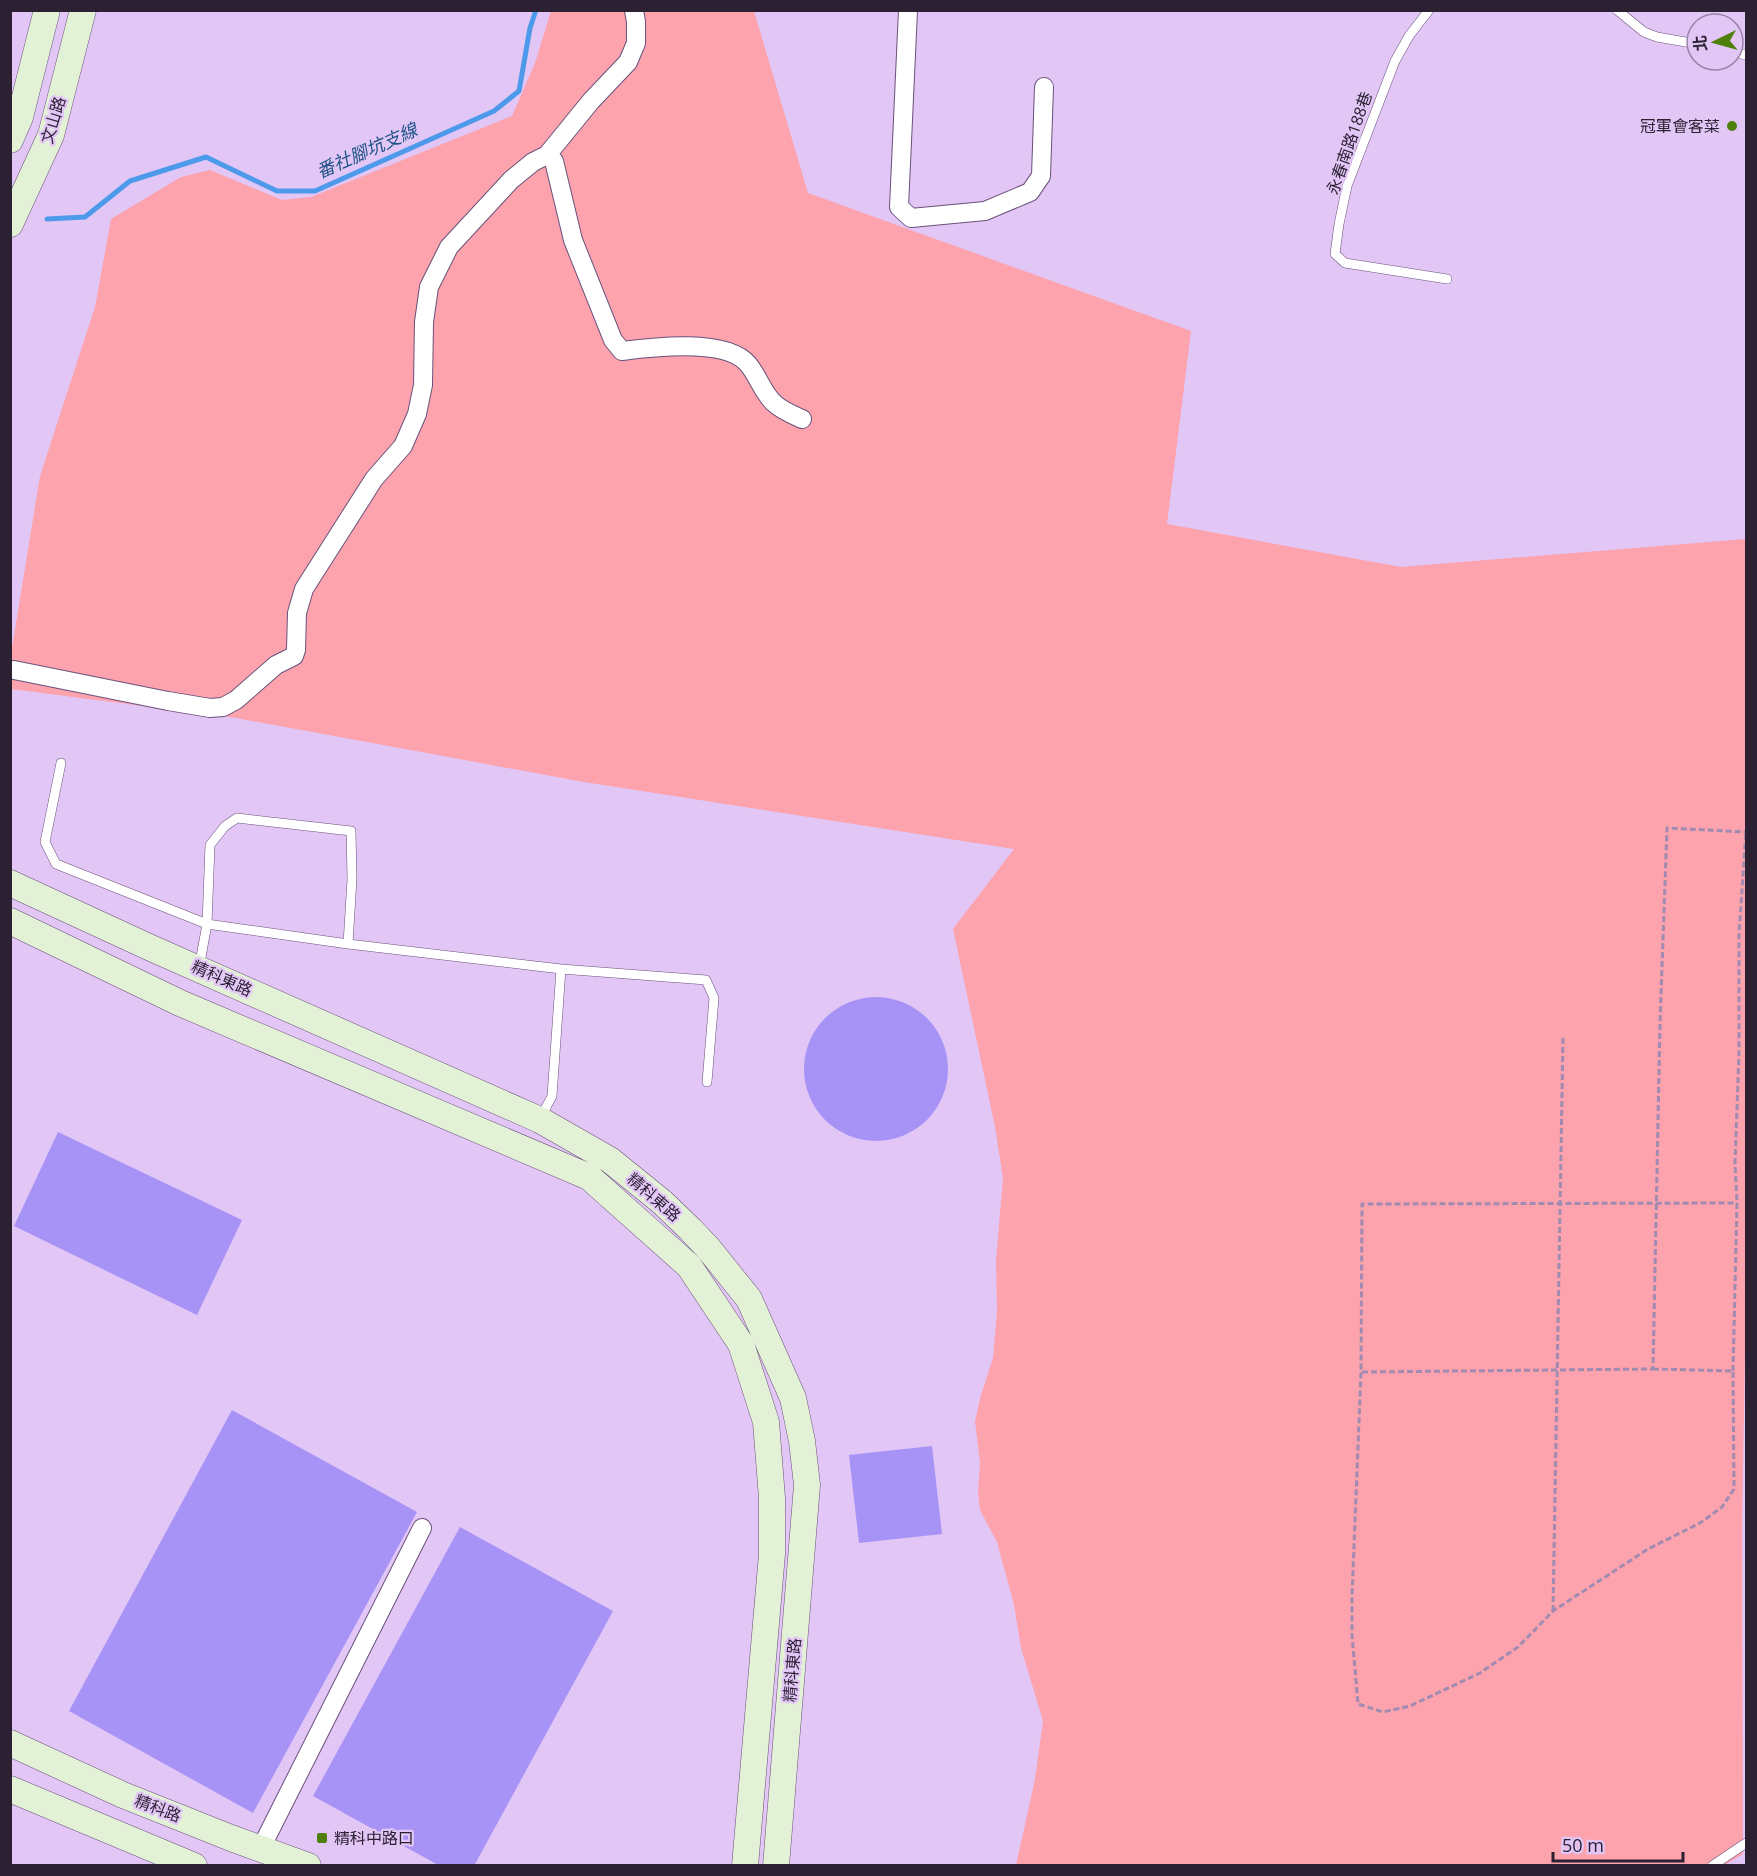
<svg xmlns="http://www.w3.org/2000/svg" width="1757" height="1876" font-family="'Open Sans','Noto Sans TC',sans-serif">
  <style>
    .green { fill: #fca3ae }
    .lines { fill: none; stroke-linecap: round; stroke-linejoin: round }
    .stream { stroke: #4d9aea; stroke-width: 5 }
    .building { fill: #a793f6 }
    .lane-casing { stroke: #6a517b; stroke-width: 10 }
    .street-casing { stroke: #6a517b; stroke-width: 20 }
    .secondary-casing { stroke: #6a517b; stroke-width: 27 }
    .path { stroke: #a18bb0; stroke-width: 3; stroke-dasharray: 6 3; stroke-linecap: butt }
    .lane { stroke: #fff; stroke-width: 9 }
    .street { stroke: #fff; stroke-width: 18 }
    .secondary { stroke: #e3f2d6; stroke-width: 26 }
    .poi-dot { fill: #4f7f0c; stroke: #e2c6f6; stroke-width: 2 }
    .labels { text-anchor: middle; stroke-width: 4.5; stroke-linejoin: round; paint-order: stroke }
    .street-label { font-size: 16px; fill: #2c2133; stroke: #e2c6f6 }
    .poi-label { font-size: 16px; fill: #2c2133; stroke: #e2c6f6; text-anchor: end }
    .water-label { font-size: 18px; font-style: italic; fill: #205488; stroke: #e2c6f6 }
  </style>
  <rect width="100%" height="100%" fill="#e2c6f6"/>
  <path class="green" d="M 551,11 L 754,11 L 808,193 L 1191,331 L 1167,524 L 1401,567 L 1746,539 L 1746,1292 L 1742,1531 L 1743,1854 L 1723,1866 L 1016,1865 L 1035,1779 L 1043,1721 L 1021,1648 L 1014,1605 L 997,1542 L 980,1510 L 978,1492 L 980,1463 L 975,1421 L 981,1395 L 993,1358 L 997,1311 L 996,1261 L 1003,1178 L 995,1127 L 953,929 L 1014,849 L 584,782 L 236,718 L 11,689 L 11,654 L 40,476 L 95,307 L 111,219 L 181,177 L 210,170 L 282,200 L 311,197 L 512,116 L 535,63 Z"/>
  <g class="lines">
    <path class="stream" d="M 47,219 L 85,217 L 130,181 L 206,157 L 277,191 L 315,191 L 494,111 L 519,91 L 530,28 L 536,10"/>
  </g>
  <path class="building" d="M804 1069a72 72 0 1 1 144 0a72 72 0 1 1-144 0Z
    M 58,1132 L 242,1220 L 197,1315 L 14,1226 Z
    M 232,1410 L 417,1512 L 253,1813 L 69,1711 Z
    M 932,1446 L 942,1534 L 859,1543 L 849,1455 Z
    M 460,1527 L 613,1611 L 474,1866 L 440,1866 L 313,1796 Z"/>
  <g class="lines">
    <g class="lane-casing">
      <path id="lane" d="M 1429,10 L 1409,36 L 1395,61 L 1347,186 L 1339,224 L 1335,254 L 1345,263 L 1447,279
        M 1617,10 L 1644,32 L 1657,37 L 1697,44
        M 1733,52 L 1746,55
        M 61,763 L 45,842 L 56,864 L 207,924 L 348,944 L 561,969 L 706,980 L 714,998 L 707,1082
        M 199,968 L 207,924 L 210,845 L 225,826 L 237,818 L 351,831 L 352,879 L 348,944
        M 541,1117 L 552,1096 L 561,969
        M 1712,1866 L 1746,1843"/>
    </g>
    <g class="street-casing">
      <path id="street" d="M 908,10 L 899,207 L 911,218 L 985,211 L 1030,192 L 1041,176 L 1044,87
        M 547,155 L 591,101 L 628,62 L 636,43 L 636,22 L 634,10
        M 14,670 L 168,701 L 210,708 L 223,707 L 236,700 L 276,665 L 294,656 L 296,650 L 297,613 L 304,589 L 374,479 L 403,446 L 417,414 L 423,385 L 424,322 L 429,287 L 449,247 L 511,180 L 533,162 L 547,155 L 554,161 L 573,240 L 613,340 L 622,351 C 653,347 726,338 748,364 C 758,376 763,393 774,403 C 781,410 793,415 802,419
        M 261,1848 L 422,1528"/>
    </g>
    <g class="secondary-casing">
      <path id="secondary" d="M 10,140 L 20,117 L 47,10
        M 10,224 L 51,135 L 83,10
        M 10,883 L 151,948 L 540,1120 L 610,1160 L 662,1202 L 690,1229 L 708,1248 L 749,1299 L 793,1398 L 802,1441 L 807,1485 L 776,1866
        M 10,921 L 180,1003 L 589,1177 L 689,1266 L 741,1344 L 766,1422 L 772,1498 L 772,1554 L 745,1866
        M 10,1743 L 123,1795 L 231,1838 L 308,1866
        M 10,1789 L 194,1866"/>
    </g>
    <path class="path" d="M 1653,1369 L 1733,1371 L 1734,1489 L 1722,1507 L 1700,1523 L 1648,1549 L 1553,1611 L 1518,1647 L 1480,1673 L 1410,1706 L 1383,1712 L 1358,1704 L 1352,1635 L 1352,1596 L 1361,1372 L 1362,1204 L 1737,1203
      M 1733,1371 L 1737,1203 L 1735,1163 L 1739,1054 L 1739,934 L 1746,832
      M 1362,1372 L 1653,1369 L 1660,1023 L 1667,828 L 1746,832
      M 1553,1611 L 1563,1038"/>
    <use href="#lane" class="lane"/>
    <use href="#street" class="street"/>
    <use href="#secondary" class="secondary"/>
  </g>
  <g class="poi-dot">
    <circle cx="1732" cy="126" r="6"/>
    <rect x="316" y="1832" width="12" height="12" rx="3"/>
  </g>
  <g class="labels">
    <g class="street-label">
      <text transform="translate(53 120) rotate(-73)" y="6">文山路</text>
      <text transform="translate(1349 143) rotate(-71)" y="6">永春南路188巷</text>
      <text transform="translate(222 978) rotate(24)" y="6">精科東路</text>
      <text transform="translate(654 1197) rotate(41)" y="6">精科東路</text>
      <text transform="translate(792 1670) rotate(-85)" y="6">精科東路</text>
      <text transform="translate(158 1808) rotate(21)" y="6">精科路</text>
    </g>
    <g class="poi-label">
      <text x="1720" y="132">冠軍會客菜</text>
      <text x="334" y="1844" text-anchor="start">精科中路口</text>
    </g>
    <g class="water-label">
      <text transform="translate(367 151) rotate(-24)" y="6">番社腳坑支線</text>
    </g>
  </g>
  <rect width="1757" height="1876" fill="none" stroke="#2c2133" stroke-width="24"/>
  <g transform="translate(1715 42) rotate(265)"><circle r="28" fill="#e2c6f6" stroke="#9984a8" stroke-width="1.5"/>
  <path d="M0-4.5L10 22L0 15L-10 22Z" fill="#4f7f0c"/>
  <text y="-9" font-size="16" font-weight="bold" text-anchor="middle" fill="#2c2133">北</text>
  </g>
  <path d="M1553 1852v9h130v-9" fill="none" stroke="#2c2133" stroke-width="3"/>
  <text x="1562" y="1852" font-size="18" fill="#2c2133" stroke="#e2c6f6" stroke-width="4.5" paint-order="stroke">50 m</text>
</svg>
